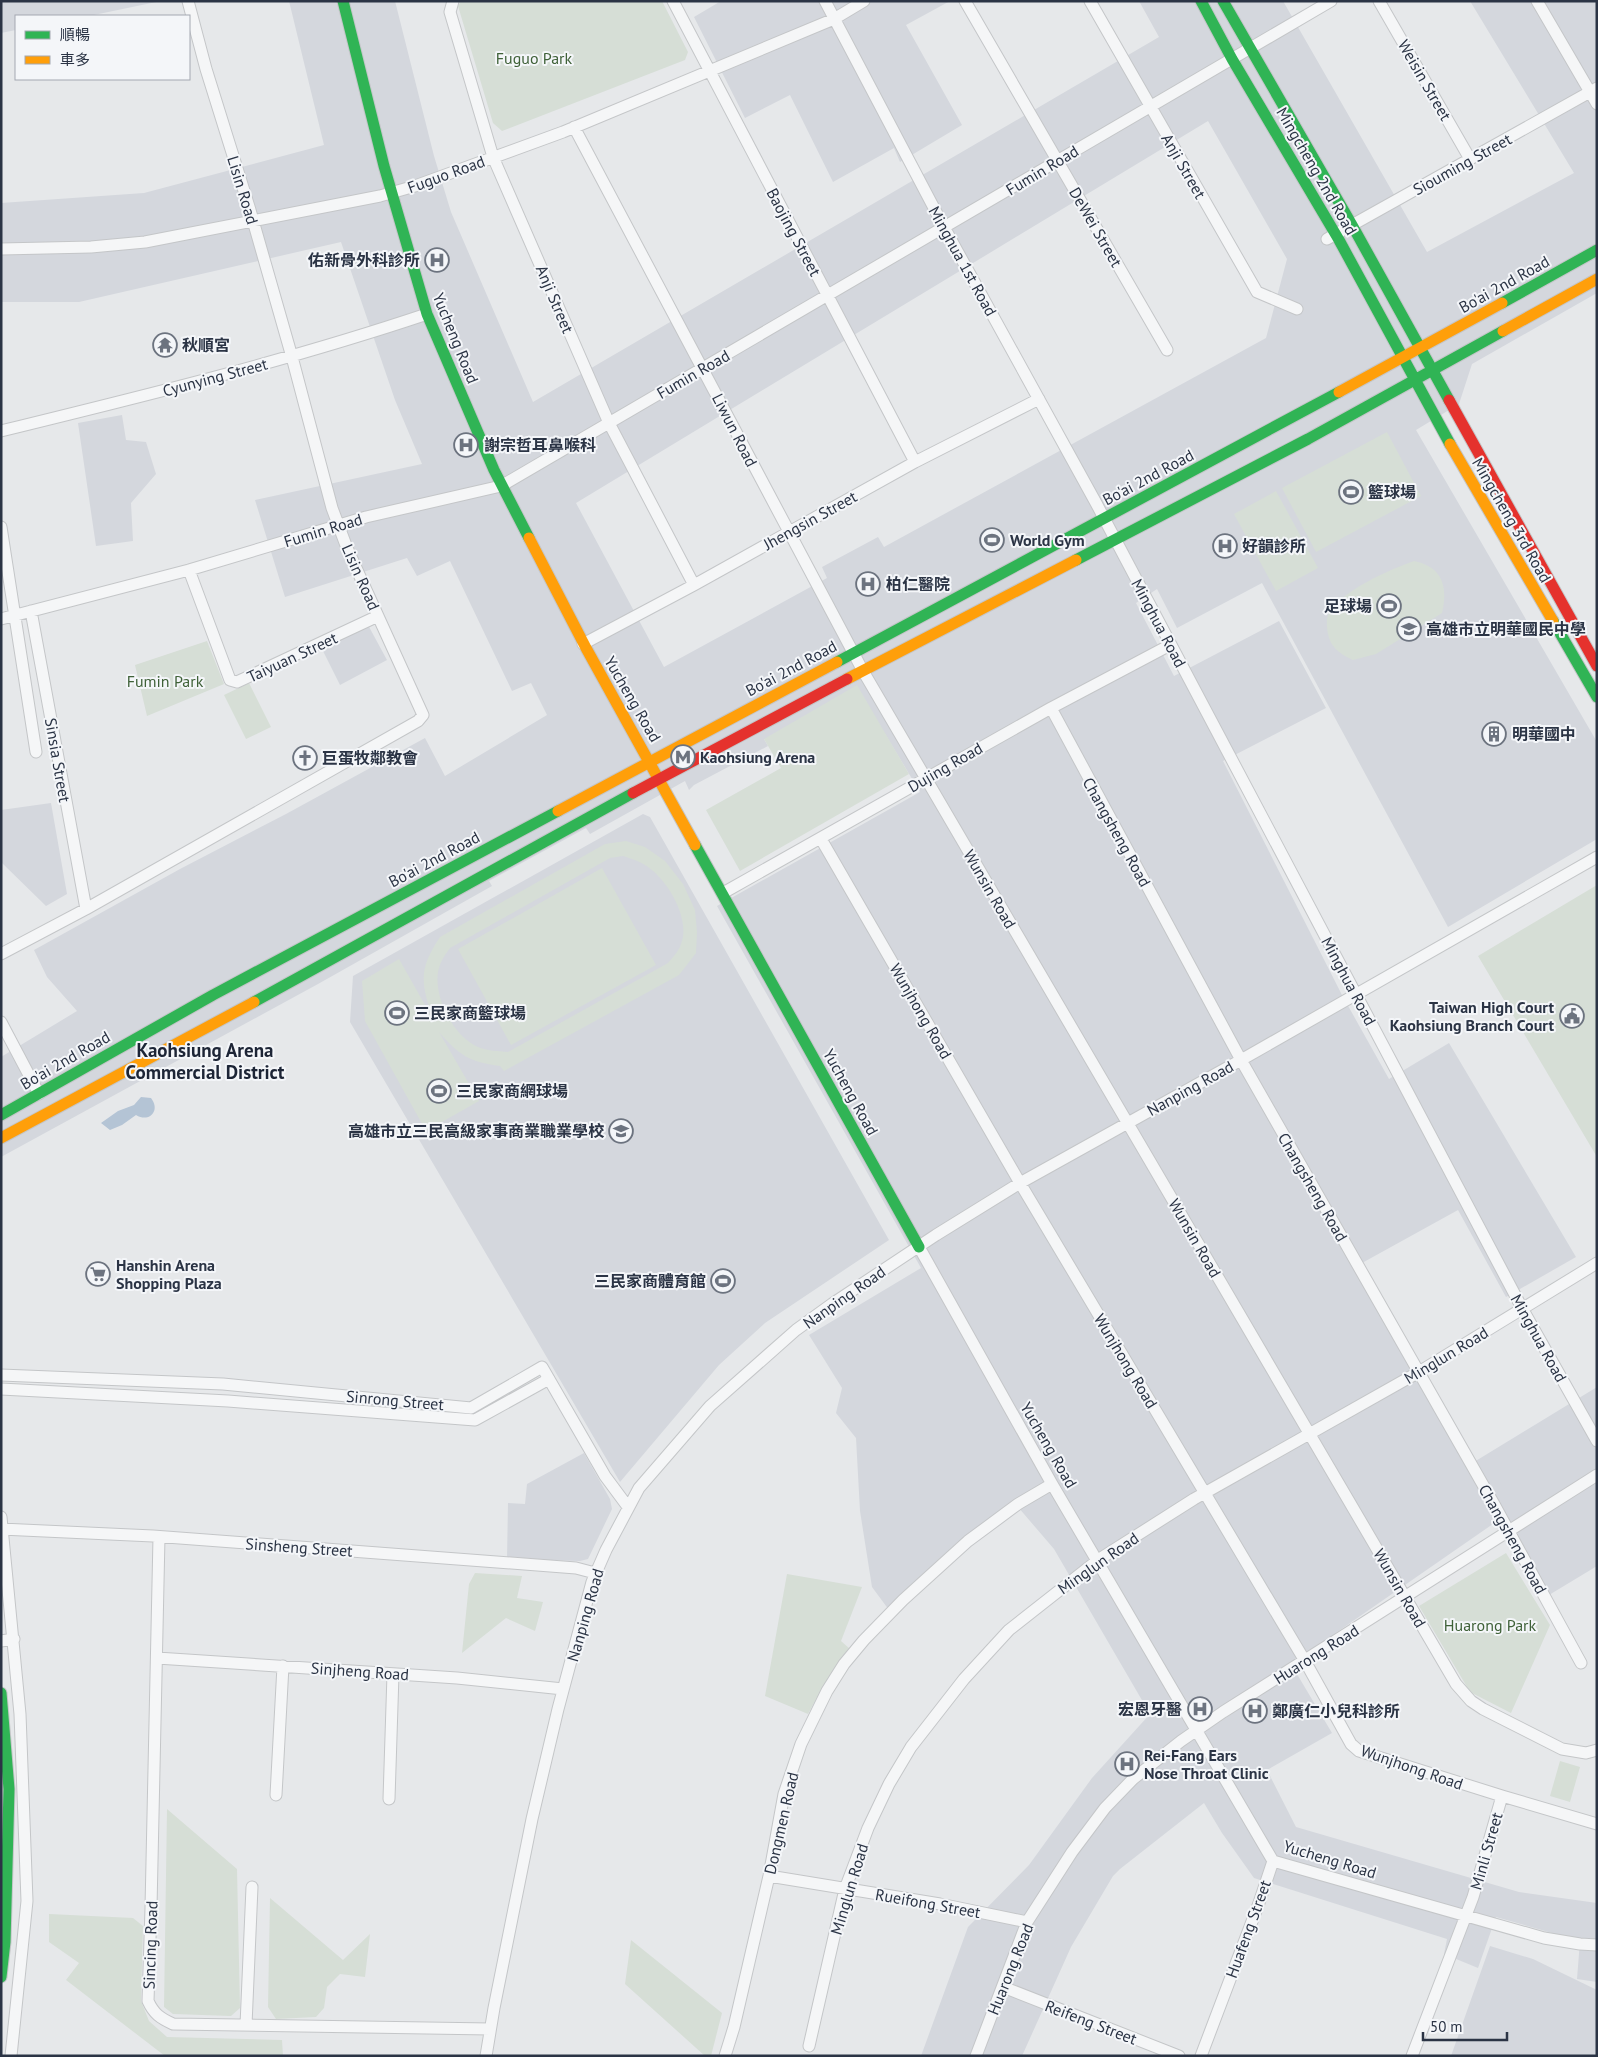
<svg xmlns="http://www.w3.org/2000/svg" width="1598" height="2057" font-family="'PT Sans','Noto Sans TC',sans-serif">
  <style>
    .built { fill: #d4d7dd; fill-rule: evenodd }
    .green { fill: #d6ded6; fill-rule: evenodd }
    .water { fill: #b4c4d5 }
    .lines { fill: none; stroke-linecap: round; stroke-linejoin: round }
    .street-casing { stroke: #c4c6c8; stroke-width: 13 }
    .fast-casing { stroke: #c4c6c8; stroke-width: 13 }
    .slow-casing { stroke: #c4c6c8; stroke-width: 13 }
    .jam-casing { stroke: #c4c6c8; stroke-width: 13 }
    .street { stroke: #f5f6f7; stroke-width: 11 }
    .fast { stroke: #30b455; stroke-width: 11 }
    .slow { stroke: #ff9f0a; stroke-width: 11 }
    .jam { stroke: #e5322d; stroke-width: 11 }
    .labels { text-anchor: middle; stroke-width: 4; stroke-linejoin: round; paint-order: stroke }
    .park-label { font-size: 16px; fill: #3f6138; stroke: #f4f6f9 }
    .street-label { font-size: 16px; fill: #2b3445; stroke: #f4f6f9 }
    .poi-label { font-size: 16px; font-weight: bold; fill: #2b3445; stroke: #f4f6f9; text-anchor: start }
    .quarter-label { font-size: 19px; font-weight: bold; fill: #1d2536; stroke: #f4f6f9 }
  </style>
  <rect width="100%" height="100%" fill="#e6e8ea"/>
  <path class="built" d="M 1,1 L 161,1 L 89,16 L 16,16 L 16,30 L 1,33 Z
    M 289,1 L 395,1 L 434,156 L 451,212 L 533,402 L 1159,37 L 1139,1 L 1283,1 L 1427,252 L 1574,173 L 1470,1 L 1597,1 L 1597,293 L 1472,364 L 1459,404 L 1416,430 L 1597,742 L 1597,839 L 1448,927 L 1262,583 L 1177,628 L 1157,589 L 1136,603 L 1174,676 L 1279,621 L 1326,708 L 1223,761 L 1342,995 L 1389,1079 L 1449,1043 L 1576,1257 L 1506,1297 L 1458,1210 L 1362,1263 L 1474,1462 L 1597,1387 L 1597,1566 L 1549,1595 L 1503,1517 L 1291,1664 L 1332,1733 L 1267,1770 L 1296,1827 L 1519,1892 L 1597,1903 L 1597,1982 L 1577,1979 L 1580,1941 L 1496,1917 L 1478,1968 L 1444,1954 L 1447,1939 L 1254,1878 L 1222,1833 L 1204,1803 L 1120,1869 L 1113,1876 L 1071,1947 L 1022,2056 L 921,2056 L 968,1927 L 1029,1865 L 1092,1778 L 1150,1714 L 1054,1549 L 1018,1507 L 889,1610 L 872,1587 L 860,1511 L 856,1438 L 836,1413 L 842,1388 L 809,1335 L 921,1268 L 717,906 L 920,792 L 885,734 L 764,739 L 768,746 L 694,785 L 689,790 L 685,781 L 590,834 L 586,828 L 489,881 L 492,886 L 318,984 L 1,1157 L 1,1057 L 77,1011 L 47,977 L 34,950 L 180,869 L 286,814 L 425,738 L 445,776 L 547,715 L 531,683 L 512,691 L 450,561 L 417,576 L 407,558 L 285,597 L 255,500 L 422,464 L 395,400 L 341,242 L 79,302 L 1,302 L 1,203 L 144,193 L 324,145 ZM 1208,121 L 1287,259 L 1266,338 L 884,547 L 878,537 L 822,567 L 827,578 L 664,667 L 576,503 Z
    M 721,1 L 950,1 L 906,25 L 962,125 L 900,162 L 894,148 L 833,182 L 790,95 L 745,118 L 694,17 Z
    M 122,415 L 126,440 L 146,442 L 156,474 L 131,503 L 133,541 L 96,546 L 78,423 Z
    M 368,625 L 387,660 L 340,685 L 322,649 Z
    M 51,803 L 67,894 L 46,906 L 1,862 L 1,810 Z
    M 643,814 L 650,817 L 889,1240 L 765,1323 L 719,1365 L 620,1482 L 350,1022 L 353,976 Z
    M 584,1453 L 610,1499 L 612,1509 L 588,1559 L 580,1561 L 507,1559 L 508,1503 L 525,1504 L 527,1484 Z
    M 1490,1946 L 1533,1959 L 1597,1990 L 1597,2056 L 1451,2056 Z"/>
  <path class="green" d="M 461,1 L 662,1 L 688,52 L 685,60 L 502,131 L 493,123 L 458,6 Z
    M 1387,432 L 1421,496 L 1316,552 L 1282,488 Z
    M 1276,491 L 1318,568 L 1276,591 L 1234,514 Z
    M 1414,561 C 1443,567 1448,587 1442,613 L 1376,654 L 1353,660 C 1340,654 1331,648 1328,634 C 1327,629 1326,620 1328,615 C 1338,592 1391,569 1414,561 Z
    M 207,641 L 224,684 L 147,716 L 135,665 Z
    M 249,683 L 271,727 L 246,739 L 224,695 Z
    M 857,685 L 909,774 L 740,871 L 706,810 L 781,768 L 764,739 Z
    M 626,841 L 645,847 L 665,861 L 683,884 L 695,910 L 697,932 L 696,953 L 679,975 L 504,1071 L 500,1066 C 469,1062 459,1055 439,1032 L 479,1101 L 426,1131 L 365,1021 L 362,981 L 399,959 L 433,1019 C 421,983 418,970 440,937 L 605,844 ZM 623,856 C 632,859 640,861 648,867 C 668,881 691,919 681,944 C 679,951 673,957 668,963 L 508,1052 C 498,1051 487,1051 478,1047 C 453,1036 434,998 438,972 C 440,962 444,956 450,948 L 610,858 Z
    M 602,868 L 656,965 L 511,1045 L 458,949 Z
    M 1597,885 L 1597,1157 L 1478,956 Z
    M 1506,1553 L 1550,1625 L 1511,1713 L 1470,1692 L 1419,1606 Z
    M 475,1573 L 522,1576 L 517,1598 L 543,1602 L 535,1631 L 506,1618 L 462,1653 L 469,1584 Z
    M 787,1574 L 862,1587 L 841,1641 L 850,1649 L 821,1690 L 808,1714 L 765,1696 Z
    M 1560,1761 L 1580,1767 L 1570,1802 L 1550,1796 Z
    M 167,1809 L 237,1869 L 240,2008 L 231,2016 L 173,2014 L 164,2007 Z
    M 270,1898 L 343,1960 L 370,1934 L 365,1977 L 340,1974 L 327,1987 L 324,2008 L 316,2017 L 276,2019 L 268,2007 Z
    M 49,1914 L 133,1918 L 143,1926 L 141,2001 L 149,2021 L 167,2037 L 282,2040 L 283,2056 L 165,2056 L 66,1980 L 79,1963 L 49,1942 Z
    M 631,1940 L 722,2013 L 711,2056 L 705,2056 L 625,1984 Z"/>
  <path class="water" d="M 141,1097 L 151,1098 C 161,1111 149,1123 136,1115 L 122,1125 L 110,1130 L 101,1123 L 118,1111 L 134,1105 Z"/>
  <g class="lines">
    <g class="street-casing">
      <path id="street" d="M 453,1 L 450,12 L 493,157 L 609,423 L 694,585
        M 673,1 L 915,462
        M 825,1 L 944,227 L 1096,503 L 1523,1310 L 1597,1441
        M 965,1 L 1167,350
        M 1090,1 L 1257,292 L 1297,309
        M 1379,1 L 1470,159
        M 1537,1 L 1597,104
        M 574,127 L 863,671 L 1456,1684 L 1471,1701 L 1483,1709 L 1562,1749 L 1586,1753 L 1597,1750
        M 1327,239 L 1597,88
        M 1,249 L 91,247 L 145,242 L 380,196 L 415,186 L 563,132 L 834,19 L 864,1
        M 1,431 C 144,396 287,361 427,314
        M 1,527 L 36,752
        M 189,570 L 230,680 L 237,682 L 378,616
        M 31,611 L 86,909
        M 1,619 L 189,570 L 366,517 L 501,486 L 1331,1
        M 583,644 L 694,585 L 915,462 L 1039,399
        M 1051,708 L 1241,1060 L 1495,1506 L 1581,1663
        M 821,839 L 1020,1183 L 1305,1661 L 1351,1744 L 1359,1751 L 1502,1796
        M 723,893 L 1051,708 L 1170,645
        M 1,954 L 86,909 L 418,721 L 423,715 L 347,548 L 332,508 L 292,357 L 250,210 L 206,69 L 188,1
        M 1,1022 L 39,1094
        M 919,1247 L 1052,1484 L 1273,1861 L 1544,1938 L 1580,1944 L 1597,1945
        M 1,1375 L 223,1384 L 471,1408 L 542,1367 L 605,1476 L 628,1507
        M 1,1389 L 228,1401 L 475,1420 L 549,1379
        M 1,1517 L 20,1714 L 27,1901 L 11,2056
        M 1,1529 L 153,1536 L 576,1568 L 595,1573
        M 159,1537 L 151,1908 L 148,2001 C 154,2014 160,2018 173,2024 L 490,2029
        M 1,1641 L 14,1639
        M 157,1658 L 457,1678 L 563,1689
        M 276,1795 L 283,1666
        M 389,1799 L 393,1674
        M 769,1876 L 940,1904 L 1027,1922
        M 1003,1987 L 1179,2056
        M 246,2025 L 252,1887
        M 809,2046 L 845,1889 L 868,1828 L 889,1784 L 911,1747 L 964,1679 L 1009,1630 L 1098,1560 L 1194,1499 L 1419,1372 L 1597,1263
        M 486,2056 L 494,2008 L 532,1819 L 558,1709 L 592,1582 L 606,1550 L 639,1488 L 710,1406 L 796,1330 L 832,1304 L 936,1235 L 1020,1183 L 1241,1060 L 1597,857
        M 725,2056 L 734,2027 L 769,1876 L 784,1794 L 801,1744 L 827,1691 L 844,1664 L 864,1640 L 903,1600 L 968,1541 L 1018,1504 L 1052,1484
        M 976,2056 L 1027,1922 L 1072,1852 L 1105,1808 L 1133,1779 L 1181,1741 L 1223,1712 L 1597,1475
        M 1201,2056 L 1259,1903 L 1273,1861
        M 1412,2056 L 1473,1897 L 1502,1796 L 1597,1824"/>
    </g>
    <g class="fast-casing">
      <path id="fast" d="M 343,1 L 384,166 L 427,314 L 494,470 L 529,538
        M 1201,1 L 1232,59 L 1339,240 L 1450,444
        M 1223,1 L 1352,225 L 1449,400
        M 1502,303 L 1597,250
        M 1076,560 L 1308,439 L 1503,331
        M 1553,621 L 1597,697
        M 837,662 L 1339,392
        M 695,845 L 919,1247
        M 254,1002 L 633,793
        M 1,1115 L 213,995 L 558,811
        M 1,1693 L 9,1789 L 5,1942 L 1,1977"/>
    </g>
    <g class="slow-casing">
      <path id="slow" d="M 1503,331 L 1597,279
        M 1339,392 L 1502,303
        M 1450,444 L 1553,621
        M 529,538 L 586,648 L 695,845
        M 847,679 L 1076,560
        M 558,811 L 837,662
        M 1,1138 L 254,1002"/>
    </g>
    <g class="jam-casing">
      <path id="jam" d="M 1449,400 L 1597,666
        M 633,793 L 847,679"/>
    </g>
    <use href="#street" class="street"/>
    <use href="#fast" class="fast"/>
    <use href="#slow" class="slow"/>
    <use href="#jam" class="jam"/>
  </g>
  <defs>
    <g id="hospital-ring" transform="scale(1.25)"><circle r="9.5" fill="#f4f6f9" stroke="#6c737f" stroke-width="1.5"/><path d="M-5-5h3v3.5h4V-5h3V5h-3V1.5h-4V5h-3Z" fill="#6c737f"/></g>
    <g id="temple-ring" transform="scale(1.25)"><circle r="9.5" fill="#f4f6f9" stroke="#6c737f" stroke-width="1.5"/><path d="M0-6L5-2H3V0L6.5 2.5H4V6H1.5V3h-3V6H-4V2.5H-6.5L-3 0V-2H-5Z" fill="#6c737f"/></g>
    <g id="stadium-ring" transform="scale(1.25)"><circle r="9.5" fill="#f4f6f9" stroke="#6c737f" stroke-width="1.5"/><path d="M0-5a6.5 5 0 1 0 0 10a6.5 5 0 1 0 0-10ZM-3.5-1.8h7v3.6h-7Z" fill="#6c737f"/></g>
    <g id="school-ring" transform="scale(1.25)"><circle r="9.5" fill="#f4f6f9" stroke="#6c737f" stroke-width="1.5"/><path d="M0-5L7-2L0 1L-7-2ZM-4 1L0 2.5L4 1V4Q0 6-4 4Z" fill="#6c737f"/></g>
    <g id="building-ring" transform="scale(1.25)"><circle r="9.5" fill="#f4f6f9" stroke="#6c737f" stroke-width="1.5"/><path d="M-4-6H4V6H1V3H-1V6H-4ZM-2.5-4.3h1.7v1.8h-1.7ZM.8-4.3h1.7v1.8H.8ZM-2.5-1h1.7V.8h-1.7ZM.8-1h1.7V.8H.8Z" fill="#6c737f"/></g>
    <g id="metro-ring" transform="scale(1.25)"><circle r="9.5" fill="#f4f6f9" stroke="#6c737f" stroke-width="1.5"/><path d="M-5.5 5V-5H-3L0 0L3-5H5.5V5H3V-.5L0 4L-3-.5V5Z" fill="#6c737f"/></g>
    <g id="church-ring" transform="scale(1.25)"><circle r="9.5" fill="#f4f6f9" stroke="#6c737f" stroke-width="1.5"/><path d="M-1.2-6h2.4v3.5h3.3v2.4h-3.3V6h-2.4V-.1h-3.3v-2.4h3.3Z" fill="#6c737f"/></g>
    <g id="civic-ring" transform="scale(1.25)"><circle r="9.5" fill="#f4f6f9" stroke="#6c737f" stroke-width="1.5"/><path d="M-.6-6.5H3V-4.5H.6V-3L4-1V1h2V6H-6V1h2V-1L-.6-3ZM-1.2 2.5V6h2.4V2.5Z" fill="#6c737f"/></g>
    <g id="supermarket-ring" transform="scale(1.25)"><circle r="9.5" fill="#f4f6f9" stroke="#6c737f" stroke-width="1.5"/><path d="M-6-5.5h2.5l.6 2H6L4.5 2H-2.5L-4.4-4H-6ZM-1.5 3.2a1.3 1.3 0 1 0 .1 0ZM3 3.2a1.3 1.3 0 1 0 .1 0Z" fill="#6c737f"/></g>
  </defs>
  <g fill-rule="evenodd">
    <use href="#hospital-ring" x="437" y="260"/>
    <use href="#temple-ring" x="165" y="345"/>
    <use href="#hospital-ring" x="466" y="445"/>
    <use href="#stadium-ring" x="1351" y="492"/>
    <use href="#stadium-ring" x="992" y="540"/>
    <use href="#hospital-ring" x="1225" y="546"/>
    <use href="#hospital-ring" x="868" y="584"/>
    <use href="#stadium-ring" x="1389" y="606"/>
    <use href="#school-ring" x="1409" y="629"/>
    <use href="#building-ring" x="1494" y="734"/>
    <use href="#metro-ring" x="683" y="757"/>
    <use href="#church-ring" x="305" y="758"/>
    <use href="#stadium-ring" x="397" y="1013"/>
    <use href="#civic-ring" x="1572" y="1016"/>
    <use href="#stadium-ring" x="439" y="1091"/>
    <use href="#school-ring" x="621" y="1131"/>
    <use href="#supermarket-ring" x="98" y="1274"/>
    <use href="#stadium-ring" x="723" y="1281"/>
    <use href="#hospital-ring" x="1200" y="1709"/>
    <use href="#hospital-ring" x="1255" y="1711"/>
    <use href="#hospital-ring" x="1127" y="1764"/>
  </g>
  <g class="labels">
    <g class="park-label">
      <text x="534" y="64">Fuguo Park</text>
      <text x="165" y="687">Fumin Park</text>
      <text x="1490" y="1631">Huarong Park</text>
    </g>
    <g class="street-label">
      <text transform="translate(1425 80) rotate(60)" y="6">Weisin Street</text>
      <text transform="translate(1462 164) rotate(-29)" y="6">Siouming Street</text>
      <text transform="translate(1184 166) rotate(60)" y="6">Anji Street</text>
      <text transform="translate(1042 170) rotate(-31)" y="6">Fumin Road</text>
      <text transform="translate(1317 171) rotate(60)" y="6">Mingcheng 2nd Road</text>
      <text transform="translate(446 174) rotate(-20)" y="6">Fuguo Road</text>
      <text transform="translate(243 190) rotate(73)" y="6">Lisin Road</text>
      <text transform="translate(1096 227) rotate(60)" y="6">DeWei Street</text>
      <text transform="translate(794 232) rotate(62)" y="6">Baojing Street</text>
      <text transform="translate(963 261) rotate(61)" y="6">Minghua 1st Road</text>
      <text transform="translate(1504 284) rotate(-29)" y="6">Bo'ai 2nd Road</text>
      <text transform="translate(555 299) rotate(67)" y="6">Anji Street</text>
      <text transform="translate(456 338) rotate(68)" y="6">Yucheng Road</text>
      <text transform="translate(693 374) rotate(-30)" y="6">Fumin Road</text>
      <text transform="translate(215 377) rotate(-15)" y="6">Cyunying Street</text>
      <text transform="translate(735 430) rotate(63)" y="6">Liwun Road</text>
      <text transform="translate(1148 477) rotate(-28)" y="6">Bo'ai 2nd Road</text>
      <text transform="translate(810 520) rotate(-29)" y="6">Jhengsin Street</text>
      <text transform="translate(1512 520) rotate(60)" y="6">Mingcheng 3rd Road</text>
      <text transform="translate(323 530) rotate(-17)" y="6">Fumin Road</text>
      <text transform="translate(361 577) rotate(66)" y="6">Lisin Road</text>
      <text transform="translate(1159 623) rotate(62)" y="6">Minghua Road</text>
      <text transform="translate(292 657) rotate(-25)" y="6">Taiyuan Street</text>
      <text transform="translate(791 668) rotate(-28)" y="6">Bo'ai 2nd Road</text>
      <text transform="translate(633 699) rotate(60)" y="6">Yucheng Road</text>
      <text transform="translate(58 760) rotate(80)" y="6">Sinsia Street</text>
      <text transform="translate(945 767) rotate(-30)" y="6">Dujing Road</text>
      <text transform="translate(1117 832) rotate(61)" y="6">Changsheng Road</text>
      <text transform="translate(434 859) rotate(-28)" y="6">Bo'ai 2nd Road</text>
      <text transform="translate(990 889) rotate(60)" y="6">Wunsin Road</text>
      <text transform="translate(1349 981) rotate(62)" y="6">Minghua Road</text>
      <text transform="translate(921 1011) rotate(60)" y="6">Wunjhong Road</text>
      <text transform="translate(65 1060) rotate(-30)" y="6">Bo'ai 2nd Road</text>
      <text transform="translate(1190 1088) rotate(-29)" y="6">Nanping Road</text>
      <text transform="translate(851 1092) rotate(61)" y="6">Yucheng Road</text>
      <text transform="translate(1313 1187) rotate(60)" y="6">Changsheng Road</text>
      <text transform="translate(1195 1238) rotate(60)" y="6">Wunsin Road</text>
      <text transform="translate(844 1297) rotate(-35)" y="6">Nanping Road</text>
      <text transform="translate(1539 1338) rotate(61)" y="6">Minghua Road</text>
      <text transform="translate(1446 1355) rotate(-31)" y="6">Minglun Road</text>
      <text transform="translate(1126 1361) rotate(59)" y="6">Wunjhong Road</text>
      <text transform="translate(395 1400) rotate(5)" y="6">Sinrong Street</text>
      <text transform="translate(1049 1445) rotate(60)" y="6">Yucheng Road</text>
      <text transform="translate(1513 1539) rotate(61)" y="6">Changsheng Road</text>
      <text transform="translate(299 1547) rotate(4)" y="6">Sinsheng Street</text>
      <text transform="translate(1098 1563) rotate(-35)" y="6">Minglun Road</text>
      <text transform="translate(1400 1588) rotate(60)" y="6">Wunsin Road</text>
      <text transform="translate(585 1615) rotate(-74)" y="6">Nanping Road</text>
      <text transform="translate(1316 1654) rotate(-32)" y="6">Huarong Road</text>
      <text transform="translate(360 1671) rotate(4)" y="6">Sinjheng Road</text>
      <text transform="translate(1412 1767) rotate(19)" y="6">Wunjhong Road</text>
      <text transform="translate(781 1823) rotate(-77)" y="6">Dongmen Road</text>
      <text transform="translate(1486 1851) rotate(-74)" y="6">Minli Street</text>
      <text transform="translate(1330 1859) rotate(17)" y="6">Yucheng Road</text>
      <text transform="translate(849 1889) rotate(-73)" y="6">Minglun Road</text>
      <text transform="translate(928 1903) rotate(10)" y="6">Rueifong Street</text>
      <text transform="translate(1248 1929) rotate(-70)" y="6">Huafeng Street</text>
      <text transform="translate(150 1945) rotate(-88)" y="6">Sincing Road</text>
      <text transform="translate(1010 1969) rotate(-68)" y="6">Huarong Road</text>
      <text transform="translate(1091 2022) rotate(21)" y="6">Reifeng Street</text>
    </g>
    <g class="poi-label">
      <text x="420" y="266" text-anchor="end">佑新骨外科診所</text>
      <text x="182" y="351">秋順宮</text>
      <text x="484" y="451">謝宗哲耳鼻喉科</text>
      <text x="1368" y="498">籃球場</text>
      <text x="1010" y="546">World Gym</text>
      <text x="1242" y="552">好韻診所</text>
      <text x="886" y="590">柏仁醫院</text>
      <text x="1372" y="612" text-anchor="end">足球場</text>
      <text x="1426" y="635">高雄市立明華國民中學</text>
      <text x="1512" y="740">明華國中</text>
      <text x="700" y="763">Kaohsiung Arena</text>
      <text x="322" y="764">巨蛋牧鄰教會</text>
      <text x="1554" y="1013" text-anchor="end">Taiwan High Court<tspan x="1554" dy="18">Kaohsiung Branch Court</tspan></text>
      <text x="414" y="1019">三民家商籃球場</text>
      <text x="456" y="1097">三民家商網球場</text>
      <text x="604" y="1137" text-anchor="end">高雄市立三民高級家事商業職業學校</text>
      <text x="116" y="1271">Hanshin Arena<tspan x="116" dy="18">Shopping Plaza</tspan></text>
      <text x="706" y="1287" text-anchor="end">三民家商體育館</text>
      <text x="1182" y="1715" text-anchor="end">宏恩牙醫</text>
      <text x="1272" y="1717">鄭廣仁小兒科診所</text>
      <text x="1144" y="1761">Rei-Fang Ears<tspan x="1144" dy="18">Nose Throat Clinic</tspan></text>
    </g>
    <g class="quarter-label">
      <text x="205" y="1057">Kaohsiung Arena<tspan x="205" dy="22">Commercial District</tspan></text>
    </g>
  </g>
  <rect width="1598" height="2057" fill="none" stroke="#2b3445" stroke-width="5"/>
  <rect x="15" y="15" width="175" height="65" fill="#f4f6f9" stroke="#a4a8b1"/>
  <rect x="25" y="31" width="25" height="8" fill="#30b455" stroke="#a4a8b1"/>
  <text x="60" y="40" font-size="15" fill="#2b3445">順暢</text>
  <rect x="25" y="56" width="25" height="8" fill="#ff9f0a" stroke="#a4a8b1"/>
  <text x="60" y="65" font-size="15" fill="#2b3445">車多</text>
  <path d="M1423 2032v8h84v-8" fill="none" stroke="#2b3445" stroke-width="2.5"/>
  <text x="1430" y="2032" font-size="15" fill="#2b3445" stroke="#f4f6f9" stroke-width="4" paint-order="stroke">50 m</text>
</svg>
